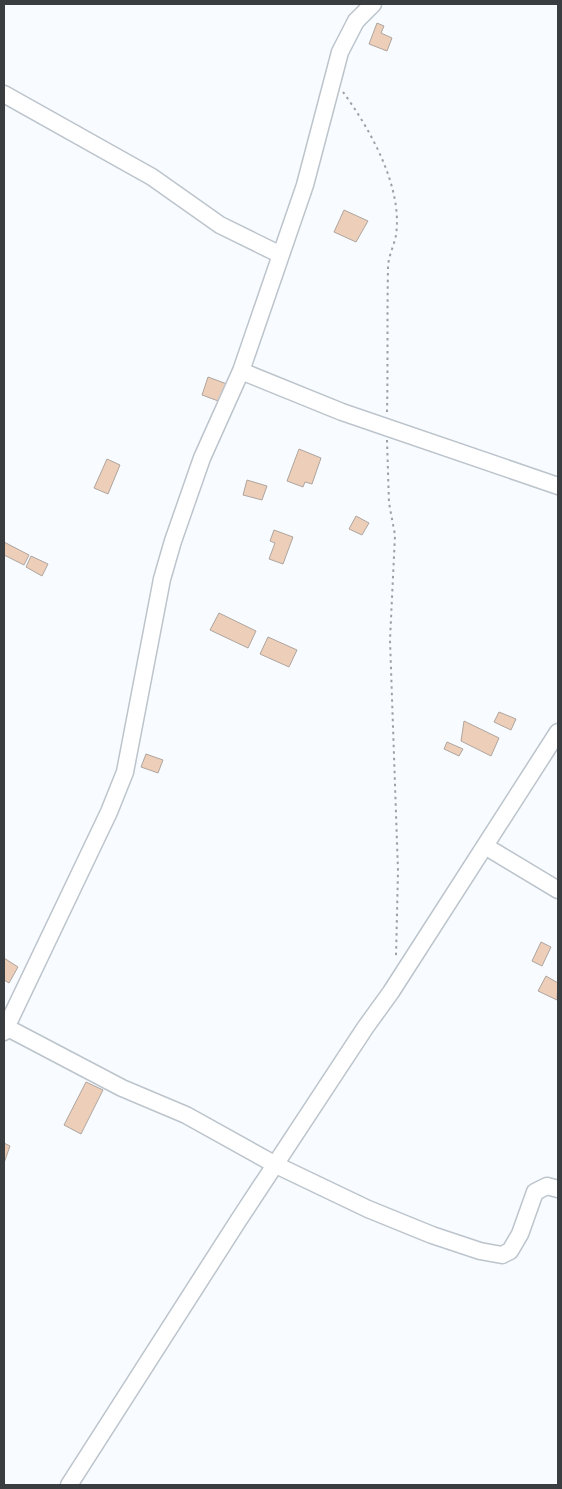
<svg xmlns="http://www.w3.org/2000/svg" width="562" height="1489" font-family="Inter,sans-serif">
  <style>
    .building { fill: #edceb9; stroke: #aea59f }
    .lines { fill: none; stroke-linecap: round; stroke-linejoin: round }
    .minor-casing { stroke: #bcc4cc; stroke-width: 19 }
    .path { stroke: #9da0a4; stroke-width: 2; stroke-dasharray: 2.5 4; stroke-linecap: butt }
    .minor { stroke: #fff; stroke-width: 16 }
  </style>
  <rect width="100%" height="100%" fill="#f8fbff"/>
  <path class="building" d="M 377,23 L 384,26 L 381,33 L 392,38 L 387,51 L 369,44 Z
    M 344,210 L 368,221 L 356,242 L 334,232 Z
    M 208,377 L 227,384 L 221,402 L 202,395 Z
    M 299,449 L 321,458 L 312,484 L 305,482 L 303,487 L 287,481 Z
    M 107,459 L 120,465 L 108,494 L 94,488 Z
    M 247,480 L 267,486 L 262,500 L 243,495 Z
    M 356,516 L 369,523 L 362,535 L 349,529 Z
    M 274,530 L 293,537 L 283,564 L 269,559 L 275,543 L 270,541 Z
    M 4,542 L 29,555 L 24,565 L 4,555 Z
    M 31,556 L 48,564 L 42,576 L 26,567 Z
    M 219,613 L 256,631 L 248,648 L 210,630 Z
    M 268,637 L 297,650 L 289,667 L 260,654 Z
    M 499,712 L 516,719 L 511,730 L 494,722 Z
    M 464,721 L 499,738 L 491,756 L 461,741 Z
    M 447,742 L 463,749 L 459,756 L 444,749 Z
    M 146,754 L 163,760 L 158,773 L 141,767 Z
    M 541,942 L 551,947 L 542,966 L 532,961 Z
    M 4,958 L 18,967 L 9,983 L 4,980 Z
    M 546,976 L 558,983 L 557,1000 L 538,991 Z
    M 86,1082 L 103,1090 L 81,1134 L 64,1125 Z
    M 4,1143 L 10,1146 L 4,1163 Z"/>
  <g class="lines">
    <g class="minor-casing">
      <path id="minor" d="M 4,94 L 152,177 L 220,225 L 281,255
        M 241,371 L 342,412 L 558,486
        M 485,846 L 558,890
        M 4,1026 L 122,1088 L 186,1115 L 276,1165 L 368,1209 L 432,1235 L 480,1251 L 502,1255 L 510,1251 L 520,1234 L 535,1192 L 547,1186 L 558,1189
        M 4,1032 L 109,812 L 125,772 L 162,579 L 173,541 L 202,458 L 241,371 L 305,185 L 340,52 L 356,21 L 373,4
        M 69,1485 L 238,1221 L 365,1028 L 391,992 L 558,732"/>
    </g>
    <path class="path" d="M 343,92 C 370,129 403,187 396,235 C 394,246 388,257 388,268 C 387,317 388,365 387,413
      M 387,440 L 389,503 L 395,535 L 390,640 L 398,871 L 396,957"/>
    <use href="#minor" class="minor"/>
  </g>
  <rect width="562" height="1489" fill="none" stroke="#3a3d40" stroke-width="10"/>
</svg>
